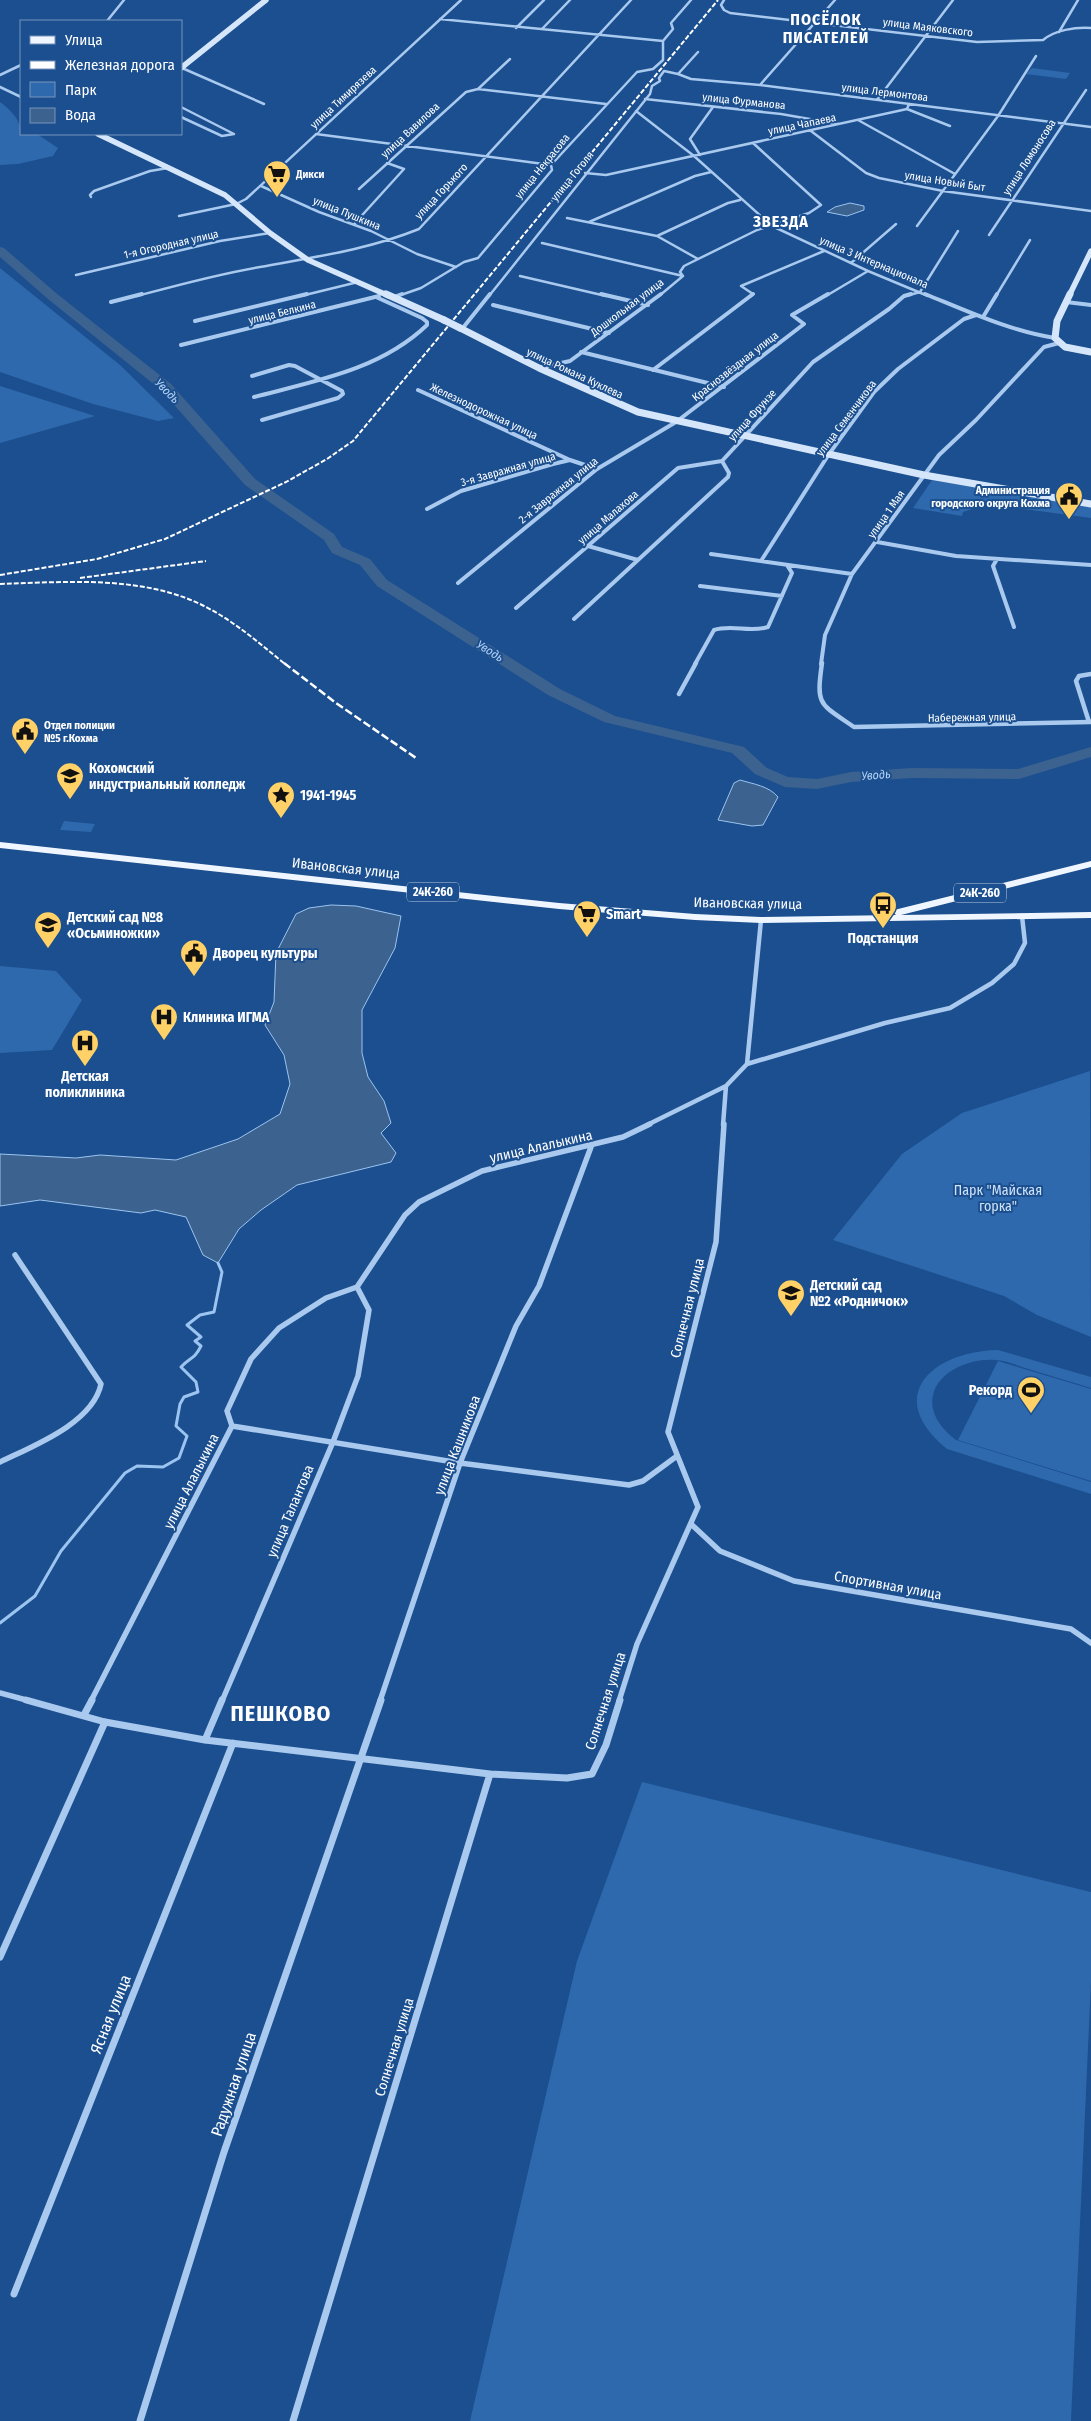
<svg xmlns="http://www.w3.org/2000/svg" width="1091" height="2421" font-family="'Fira Sans Condensed',sans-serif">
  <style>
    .green { fill: #2e69ad }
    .water { fill: #3c6290; stroke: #9cc4f0 }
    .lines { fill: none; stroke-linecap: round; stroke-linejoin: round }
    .stream { stroke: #9cc4f0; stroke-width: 3 }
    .river { fill: #3c6290; fill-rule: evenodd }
    .street-far4 { stroke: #a9c9ee; stroke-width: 2.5 }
    .street-far3 { stroke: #a9c9ee; stroke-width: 4 }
    .street-far2 { stroke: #a9c9ee; stroke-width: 4.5 }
    .street-far1 { stroke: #a9c9ee; stroke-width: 5.5 }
    .street { stroke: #a9c9ee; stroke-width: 7 }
    .secondary-far1 { stroke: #d6e6fa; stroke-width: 5.5 }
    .secondary { stroke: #d6e6fa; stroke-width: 7 }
    .primary { fill: #f0f6ff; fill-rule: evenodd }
    .rail-far1 { stroke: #fff; stroke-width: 2; stroke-dasharray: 5 2; stroke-linecap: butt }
    .rail { stroke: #fff; stroke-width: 2.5; stroke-dasharray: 8 3; stroke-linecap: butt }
    .secondary-bridge { stroke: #d6e6fa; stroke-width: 7 }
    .labels { text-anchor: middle; stroke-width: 4; stroke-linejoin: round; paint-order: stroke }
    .far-street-label { font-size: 11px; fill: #fff; stroke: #1b4f8f }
    .far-poi-label { font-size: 11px; font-weight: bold; fill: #fff; stroke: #1b4f8f; text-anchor: start }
    .far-water-label { font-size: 12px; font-style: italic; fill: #b5d3f5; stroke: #1b4f8f }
    .shield { fill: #1b4f8f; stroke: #bbcadd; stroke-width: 1 }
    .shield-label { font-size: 12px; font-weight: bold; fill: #fff }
    .poi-label { font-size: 14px; font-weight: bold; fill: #fff; stroke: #1b4f8f; text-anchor: start }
    .street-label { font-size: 14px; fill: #fff; stroke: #1b4f8f }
    .park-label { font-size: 14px; fill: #cfe3fa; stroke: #1b4f8f }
    .far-district-label { font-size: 16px; font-weight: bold; letter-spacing: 1px; fill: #fff; stroke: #1b4f8f }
    .near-street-label { font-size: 16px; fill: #fff; stroke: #1b4f8f }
    .near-district-label { font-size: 22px; font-weight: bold; letter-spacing: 1px; fill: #fff; stroke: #1b4f8f }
  </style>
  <rect width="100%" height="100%" fill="#1b4f8f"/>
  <path class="green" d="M 1032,68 L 1070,73 L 1066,79 L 1026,74 Z
    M 0,102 C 11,110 21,120 21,134 L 37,134 L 58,148 L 53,156 L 18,164 L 0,165 Z
    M 0,268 L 120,365 L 174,418 L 158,421 L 93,404 L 0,372 Z
    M 0,386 L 95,416 L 0,443 Z
    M 932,480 L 1091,506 L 1091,518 L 987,504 L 963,512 L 962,516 L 913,508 Z
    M 64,821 L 95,824 L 91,832 L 60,830 Z
    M 0,966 L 56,971 L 82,1000 L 52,1050 L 0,1053 Z
    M 1090,1071 L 1091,1337 L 1037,1315 L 1004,1296 L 833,1240 L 902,1154 L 962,1113 Z
    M 998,1350 L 1091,1377 L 1091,1388 C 1069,1381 1047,1375 1025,1368 C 1016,1365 1005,1360 995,1360 C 972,1358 939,1370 933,1395 C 929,1414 942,1429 956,1440 L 1091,1482 L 1091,1494 L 947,1449 C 882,1396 933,1351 998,1350 Z
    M 998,1361 L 1091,1389 L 1091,1481 L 958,1440 Z
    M 642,1782 L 1091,1892 L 1091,1982 L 1071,2421 L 470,2421 L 577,1961 Z"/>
  <path class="water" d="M 850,203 L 864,206 L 864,210 L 847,216 L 827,212 L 835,207 Z
    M 740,780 C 753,784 769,786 778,797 L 763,825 L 752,826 L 718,820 L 734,783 Z
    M 331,905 L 356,906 L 401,916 L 395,948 L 362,1010 L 362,1053 L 368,1077 L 384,1101 L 391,1123 L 381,1133 L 396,1153 L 391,1162 L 297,1185 L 261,1210 L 239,1229 L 218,1263 L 203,1255 L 186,1217 L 155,1210 L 141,1213 L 40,1200 L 0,1206 L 0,1154 L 76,1158 L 100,1155 L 176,1160 L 238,1139 L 280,1114 L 290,1084 L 284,1055 L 265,1025 L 274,1002 L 276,953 L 296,914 L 309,908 Z"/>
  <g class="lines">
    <path class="stream" d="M 0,1623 L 35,1596 L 61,1551 L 125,1473 L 137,1466 L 163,1467 L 179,1458 L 187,1436 L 176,1426 L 180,1404 L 184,1397 L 198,1392 L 196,1382 L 181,1367 C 190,1357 194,1360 201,1346 L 195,1341 L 201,1337 L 187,1325 L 200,1315 L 214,1312 L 222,1272 L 218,1263"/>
    <path class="river" d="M 0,247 L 4,248 L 56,293 L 171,384 L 255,479 L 334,534 L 342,547 L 370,559 L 387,580 L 560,689 L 615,716 L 744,747 L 767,768 L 788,777 L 817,779 L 851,772 L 912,768 L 1018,769 L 1091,747 L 1091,757 L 1019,779 L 912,778 L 851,782 L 817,789 L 785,787 L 755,774 L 732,753 L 604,722 L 548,695 L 377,586 L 360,565 L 332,553 L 324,540 L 245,485 L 161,390 L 48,299 L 0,257 Z"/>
    <path class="street-far4" d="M 724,0 L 721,5 L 724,10 L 730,13 L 977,42 L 1043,40 C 1055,30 1075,27 1091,28
      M 440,19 L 663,41
      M 107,21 L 124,0
      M 516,28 L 544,0
      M 542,29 L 570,0
      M 1059,32 L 1078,0
      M 182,68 L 264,104
      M 678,74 L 691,79 L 760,85 L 1091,127
      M 0,75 L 21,65
      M 760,85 L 835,0
      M 0,87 L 21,97
      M 478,89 L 510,59
      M 645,99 L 781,114 L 838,124
      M 877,100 L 953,0
      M 181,107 L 234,134 L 222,136 L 181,117
      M 907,109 L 950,126
      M 636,111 L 694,156 L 772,226 L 868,271 L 928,296
      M 858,120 L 955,174
      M 811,131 L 866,173 L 879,178 L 943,191 L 1091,211
      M 316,134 L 551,165
      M 700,155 L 690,139 L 713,107
      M 585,173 L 606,175 L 907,109 L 909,104
      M 261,186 L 319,212 L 371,231 L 417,254 L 456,267
      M 359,189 L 466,92 L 478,89 L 606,104
      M 91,197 L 90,195 L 94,191 L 150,171 L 168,168
      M 179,216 L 236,204 L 246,199 L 461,0
      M 567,218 L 657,236 L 698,259
      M 589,222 L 695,176 L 711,172
      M 355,223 L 404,169 L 387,163
      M 917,226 L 998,116 L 1036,56
      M 989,235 L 1086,90
      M 657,236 L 728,203 L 740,200
      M 542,243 L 683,276
      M 851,263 L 896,224
      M 76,275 L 220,241 L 270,233
      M 520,276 L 606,296
      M 741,286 L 824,251
      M 741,286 L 753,294 L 751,296
      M 137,296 C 178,285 218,274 260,267 C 314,257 367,250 419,229 L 631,0
      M 301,296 L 358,282
      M 398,296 L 421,288 L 464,262 L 478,258 L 552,170 L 551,165 L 637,72 L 653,69 L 663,60 L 663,41 L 673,29 L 671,23 L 691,0
      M 489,296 L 650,94 L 652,86 L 660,81 L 659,78 L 664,71 L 678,74 L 698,52
      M 659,296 L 683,276 L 680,272 L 684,266 L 757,230 L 809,213 L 821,205 L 753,143
      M 826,296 L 868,271
      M 906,296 L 920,292 L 958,231
      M 996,296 L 1030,240"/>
    <path class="street-far3" d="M 601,294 L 648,305
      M 925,294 C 967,311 1010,331 1055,338
      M 394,297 L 402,294
      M 111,302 L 142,294
      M 1066,302 L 1091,305
      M 493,305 L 609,333
      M 983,317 L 997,294
      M 195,321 L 307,294
      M 462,329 L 490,294
      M 181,345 L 379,296
      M 581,352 L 724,387
      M 539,368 L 570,361 L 661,294
      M 653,370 L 753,294
      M 252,376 L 289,365 L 295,366 L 342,391 L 343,394 L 338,398 L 262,420
      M 418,390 L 570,460
      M 254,397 C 315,381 380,370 427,325 L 427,322 L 422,318 L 376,297
      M 427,509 L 461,491 L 553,464 L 570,460 L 597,469
      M 877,542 L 956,556 L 1091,565
      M 588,546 L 638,560
      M 711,554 L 852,574
      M 997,559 L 993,566 L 1014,627
      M 761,561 L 829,454 L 874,392 L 898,369 L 964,319 L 976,315
      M 458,583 L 597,469 L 676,422 L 804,324 L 792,315 L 828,294
      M 700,586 L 782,596
      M 516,608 L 678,468 L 722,461
      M 574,619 L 728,477 L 729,473 L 722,461 L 813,362 L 889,309 L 904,296 L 911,294
      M 695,664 L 714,630 C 732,624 750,633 768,627 L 792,573 L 787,565
      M 821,664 L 825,635 L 852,574 L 939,455 L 976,420 L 1044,347 L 1059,343"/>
    <path class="street-far2" d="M 822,663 C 816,706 819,703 854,727 L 1091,722
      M 679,694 L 696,663
      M 1089,722 L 1076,681 L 1079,676 L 1091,674
      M 747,1064 L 885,1023 L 950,1008 L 992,983 L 1014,964 L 1025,943 L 1022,916
      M 647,1125 L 726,1086
      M 723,1125 L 726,1086 L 747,1064 L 761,920"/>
    <path class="street-far1" d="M 232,1426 L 460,1463 L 629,1485 L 643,1481 L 677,1456
      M 0,1462 C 33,1446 93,1423 101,1384 L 15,1255
      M 691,1524 L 720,1551 L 794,1581 L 1071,1629 L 1091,1643
      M 0,1693 L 30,1701
      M 91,1701 L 232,1426 L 227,1411 L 251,1359 L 279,1328 L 326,1298 L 357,1287 L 405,1215 L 419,1202 L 482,1171 L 623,1137 L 650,1124
      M 222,1701 L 333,1442 L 358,1376 L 369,1310 L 357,1287
      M 380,1701 L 460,1463 L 516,1326 L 539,1286 L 591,1147
      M 619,1701 L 637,1644 L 698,1507 L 668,1432 L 716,1242 L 724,1124"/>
    <path class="street" d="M 26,1700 L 105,1722 L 205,1740 L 490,1774
      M 84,1715 L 92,1700
      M 205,1740 L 222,1700
      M 0,1957 L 105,1722
      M 14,2294 L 233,1743
      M 140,2421 L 224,2152 L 381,1700
      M 293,2421 L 490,1774 L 567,1778 L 592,1774 L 606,1745 L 620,1700"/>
    <path class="secondary-far1" d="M 181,68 L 266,0
      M 98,134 L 225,195 L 270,233 L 308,260 L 389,296
      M 1069,296 L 1091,251"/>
    <path class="secondary" d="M 386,294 L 444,320
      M 1070,294 L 1057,321 L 1055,338 L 1065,347 L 1091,352
      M 460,328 L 539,368 L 638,412 L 924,475 L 1091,504"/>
    <path class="primary" d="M 0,842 L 559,903 L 695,914 L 761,917 L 896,915 L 893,912 L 894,910 L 1091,861 L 1091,867 L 901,915 L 1091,912 L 1091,918 L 761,923 L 695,920 L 559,909 L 0,848 Z"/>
    <path class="rail-far1" d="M 0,575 L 97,559 L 165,539 L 286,482 L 327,459 L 353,441 L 718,0
      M 80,578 L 206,561
      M 0,584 C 67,582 143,575 204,606 C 234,621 259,643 285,664"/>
    <path class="rail" d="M 284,663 L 336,703 L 416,758"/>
    <path class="secondary-bridge" d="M 444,320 L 460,328"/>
  </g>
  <defs>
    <g id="supermarket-pin" transform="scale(1.4375)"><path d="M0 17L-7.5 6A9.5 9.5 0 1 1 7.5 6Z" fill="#ffd166" stroke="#1b4f8f"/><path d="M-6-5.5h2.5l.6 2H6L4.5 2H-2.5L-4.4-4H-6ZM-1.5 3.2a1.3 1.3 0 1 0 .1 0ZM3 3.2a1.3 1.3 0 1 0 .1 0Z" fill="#111"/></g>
    <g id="civic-pin" transform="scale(1.4375)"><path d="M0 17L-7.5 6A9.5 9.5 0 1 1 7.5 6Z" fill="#ffd166" stroke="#1b4f8f"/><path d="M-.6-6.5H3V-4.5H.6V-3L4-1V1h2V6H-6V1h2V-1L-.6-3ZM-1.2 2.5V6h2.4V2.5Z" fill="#111"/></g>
    <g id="university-pin" transform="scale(1.4375)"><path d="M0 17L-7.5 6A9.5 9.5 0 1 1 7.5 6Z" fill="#ffd166" stroke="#1b4f8f"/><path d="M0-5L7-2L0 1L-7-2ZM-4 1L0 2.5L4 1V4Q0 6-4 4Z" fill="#111"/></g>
    <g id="sight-pin" transform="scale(1.4375)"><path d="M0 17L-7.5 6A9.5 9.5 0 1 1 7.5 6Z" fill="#ffd166" stroke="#1b4f8f"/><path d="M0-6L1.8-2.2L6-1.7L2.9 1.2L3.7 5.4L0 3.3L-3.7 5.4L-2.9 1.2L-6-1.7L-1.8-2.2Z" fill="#111"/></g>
    <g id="bus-pin" transform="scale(1.4375)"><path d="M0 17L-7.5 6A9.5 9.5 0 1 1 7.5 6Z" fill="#ffd166" stroke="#1b4f8f"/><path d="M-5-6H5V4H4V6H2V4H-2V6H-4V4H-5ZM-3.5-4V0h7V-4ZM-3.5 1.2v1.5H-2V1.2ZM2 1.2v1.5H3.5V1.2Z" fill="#111"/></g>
    <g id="school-pin" transform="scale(1.4375)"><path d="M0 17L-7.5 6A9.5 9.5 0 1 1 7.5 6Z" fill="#ffd166" stroke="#1b4f8f"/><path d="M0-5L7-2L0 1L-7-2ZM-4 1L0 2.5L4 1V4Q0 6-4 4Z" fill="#111"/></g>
    <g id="hospital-pin" transform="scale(1.4375)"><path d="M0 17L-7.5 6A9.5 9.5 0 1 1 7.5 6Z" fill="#ffd166" stroke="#1b4f8f"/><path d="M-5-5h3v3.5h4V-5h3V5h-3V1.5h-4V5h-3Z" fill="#111"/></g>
    <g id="stadium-pin" transform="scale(1.4375)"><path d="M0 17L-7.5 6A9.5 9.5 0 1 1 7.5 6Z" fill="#ffd166" stroke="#1b4f8f"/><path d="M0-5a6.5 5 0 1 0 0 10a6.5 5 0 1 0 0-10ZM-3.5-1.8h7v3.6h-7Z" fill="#111"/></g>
  </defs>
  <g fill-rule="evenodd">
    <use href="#supermarket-pin" x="277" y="174"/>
    <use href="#civic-pin" x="1069" y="496"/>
    <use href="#civic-pin" x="25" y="731"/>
    <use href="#university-pin" x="70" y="776"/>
    <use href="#sight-pin" x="281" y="795"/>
    <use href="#bus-pin" x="883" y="905"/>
    <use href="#supermarket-pin" x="587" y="914"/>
    <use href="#school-pin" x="48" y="925"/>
    <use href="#civic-pin" x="194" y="953"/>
    <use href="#hospital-pin" x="164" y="1017"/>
    <use href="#hospital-pin" x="85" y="1043"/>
    <use href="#school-pin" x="791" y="1293"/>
    <use href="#stadium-pin" x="1031" y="1390"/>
  </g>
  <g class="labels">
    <g class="far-street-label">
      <text transform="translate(928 27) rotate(7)" y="4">улица Маяковского</text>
      <text transform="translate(885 92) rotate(7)" y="4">улица Лермонтова</text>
      <text transform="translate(343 97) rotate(-43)" y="4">улица Тимирязева</text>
      <text transform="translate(744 101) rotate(6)" y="4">улица Фурманова</text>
      <text transform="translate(802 124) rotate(-12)" y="4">улица Чапаева</text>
      <text transform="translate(410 130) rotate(-43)" y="4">улица Вавилова</text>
      <text transform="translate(1029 157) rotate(-57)" y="4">улица Ломоносова</text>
      <text transform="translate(542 166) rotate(-51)" y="4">улица Некрасова</text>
      <text transform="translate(572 176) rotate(-51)" y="4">улица Гоголя</text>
      <text transform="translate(945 181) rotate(9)" y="4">улица Новый Быт</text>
      <text transform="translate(441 191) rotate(-47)" y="4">улица Горького</text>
      <text transform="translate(347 213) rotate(22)" y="4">улица Пушкина</text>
      <text transform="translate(171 244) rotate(-13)" y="4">1-я Огородная улица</text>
      <text transform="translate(874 262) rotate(23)" y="4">улица 3 Интернационала</text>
      <text transform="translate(627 307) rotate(-37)" y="4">Дошкольная улица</text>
      <text transform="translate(282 312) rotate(-14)" y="4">улица Белкина</text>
      <text transform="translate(735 366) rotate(-38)" y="4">Краснозвёздная улица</text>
      <text transform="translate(575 373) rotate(25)" y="4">улица Романа Куклева</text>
      <text transform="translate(484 411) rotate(25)" y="4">Железнодорожная улица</text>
      <text transform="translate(752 415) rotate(-48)" y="4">улица Фрунзе</text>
      <text transform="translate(846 418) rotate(-53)" y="4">улица Семенчикова</text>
      <text transform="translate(508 469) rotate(-16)" y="4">3-я Завражная улица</text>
      <text transform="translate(558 490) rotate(-39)" y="4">2-я Завражная улица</text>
      <text transform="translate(886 514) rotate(-55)" y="4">улица 1 Мая</text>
      <text transform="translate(608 517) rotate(-41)" y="4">улица Малахова</text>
      <text transform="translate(972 717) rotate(-1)" y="4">Набережная улица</text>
    </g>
    <g class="far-poi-label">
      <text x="296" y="178">Дикси</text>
      <text x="1050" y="494" text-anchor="end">Администрация<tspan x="1050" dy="13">городского округа Кохма</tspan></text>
      <text x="44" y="729">Отдел полиции<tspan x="44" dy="13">№5 г.Кохма</tspan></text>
    </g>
    <g class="far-water-label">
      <text transform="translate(167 391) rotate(45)" y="4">Уводь</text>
      <text transform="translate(490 651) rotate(32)" y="4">Уводь</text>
      <text transform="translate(876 775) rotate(-4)" y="4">Уводь</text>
    </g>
    <g class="shield">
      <rect x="407" y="882.5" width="52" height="19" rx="4"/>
      <rect x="954" y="883.5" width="52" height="19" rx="4"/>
    </g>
    <g class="shield-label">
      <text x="433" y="896">24К-260</text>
      <text x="980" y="897">24К-260</text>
    </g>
    <g class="poi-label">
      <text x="89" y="773">Кохомский<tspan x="89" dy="16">индустриальный колледж</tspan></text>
      <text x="300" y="800">1941-1945</text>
      <text x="606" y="919">Smart</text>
      <text x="67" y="922">Детский сад №8<tspan x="67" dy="16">«Осьминожки»</tspan></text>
      <text x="883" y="943" text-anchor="middle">Подстанция</text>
      <text x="213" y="958">Дворец культуры</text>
      <text x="183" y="1022">Клиника ИГМА</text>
      <text x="85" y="1081" text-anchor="middle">Детская<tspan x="85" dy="16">поликлиника</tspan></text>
      <text x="810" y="1290">Детский сад<tspan x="810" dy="16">№2 «Родничок»</tspan></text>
      <text x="1012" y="1395" text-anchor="end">Рекорд</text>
    </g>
    <g class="street-label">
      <text transform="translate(346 868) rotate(6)" y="5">Ивановская улица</text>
      <text transform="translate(748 903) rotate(1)" y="5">Ивановская улица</text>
      <text transform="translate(541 1146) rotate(-13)" y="5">улица Алалыкина</text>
      <text transform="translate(687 1308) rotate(-76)" y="5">Солнечная улица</text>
      <text transform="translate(457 1445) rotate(-69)" y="5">улица Кашникова</text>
      <text transform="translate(191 1481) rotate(-63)" y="5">улица Алалыкина</text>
      <text transform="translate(290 1511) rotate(-67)" y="5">улица Талантова</text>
      <text transform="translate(888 1585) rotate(10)" y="5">Спортивная улица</text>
      <text transform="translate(605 1701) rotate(-72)" y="5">Солнечная улица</text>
      <text transform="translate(394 2047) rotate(-73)" y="5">Солнечная улица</text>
    </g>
    <g class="park-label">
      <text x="998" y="1195">Парк "Майская<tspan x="998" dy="16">горка"</tspan></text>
    </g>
    <g class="far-district-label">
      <text x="826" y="25">ПОСЁЛОК<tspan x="826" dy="18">ПИСАТЕЛЕЙ</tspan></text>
      <text x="781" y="227">ЗВЕЗДА</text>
    </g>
    <g class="near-street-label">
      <text transform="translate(110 2014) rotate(-68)" y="6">Ясная улица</text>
      <text transform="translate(233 2084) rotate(-71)" y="6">Радужная улица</text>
    </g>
    <g class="near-district-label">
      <text x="281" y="1721">ПЕШКОВО</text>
    </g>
  </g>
  <rect x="20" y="20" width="162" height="115" fill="#1b4f8f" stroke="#7695bc"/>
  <rect x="30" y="36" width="25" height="8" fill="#f0f6ff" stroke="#7695bc"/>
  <text x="65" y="45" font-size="15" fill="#ffffff">Улица</text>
  <rect x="30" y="61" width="25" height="8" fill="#ffffff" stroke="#7695bc"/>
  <text x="65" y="70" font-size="15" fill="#ffffff">Железная дорога</text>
  <rect x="30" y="82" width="25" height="15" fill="#2e69ad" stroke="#7695bc"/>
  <text x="65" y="95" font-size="15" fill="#ffffff">Парк</text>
  <rect x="30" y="108" width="25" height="15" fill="#3c6290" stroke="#7695bc"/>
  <text x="65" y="120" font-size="15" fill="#ffffff">Вода</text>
</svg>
